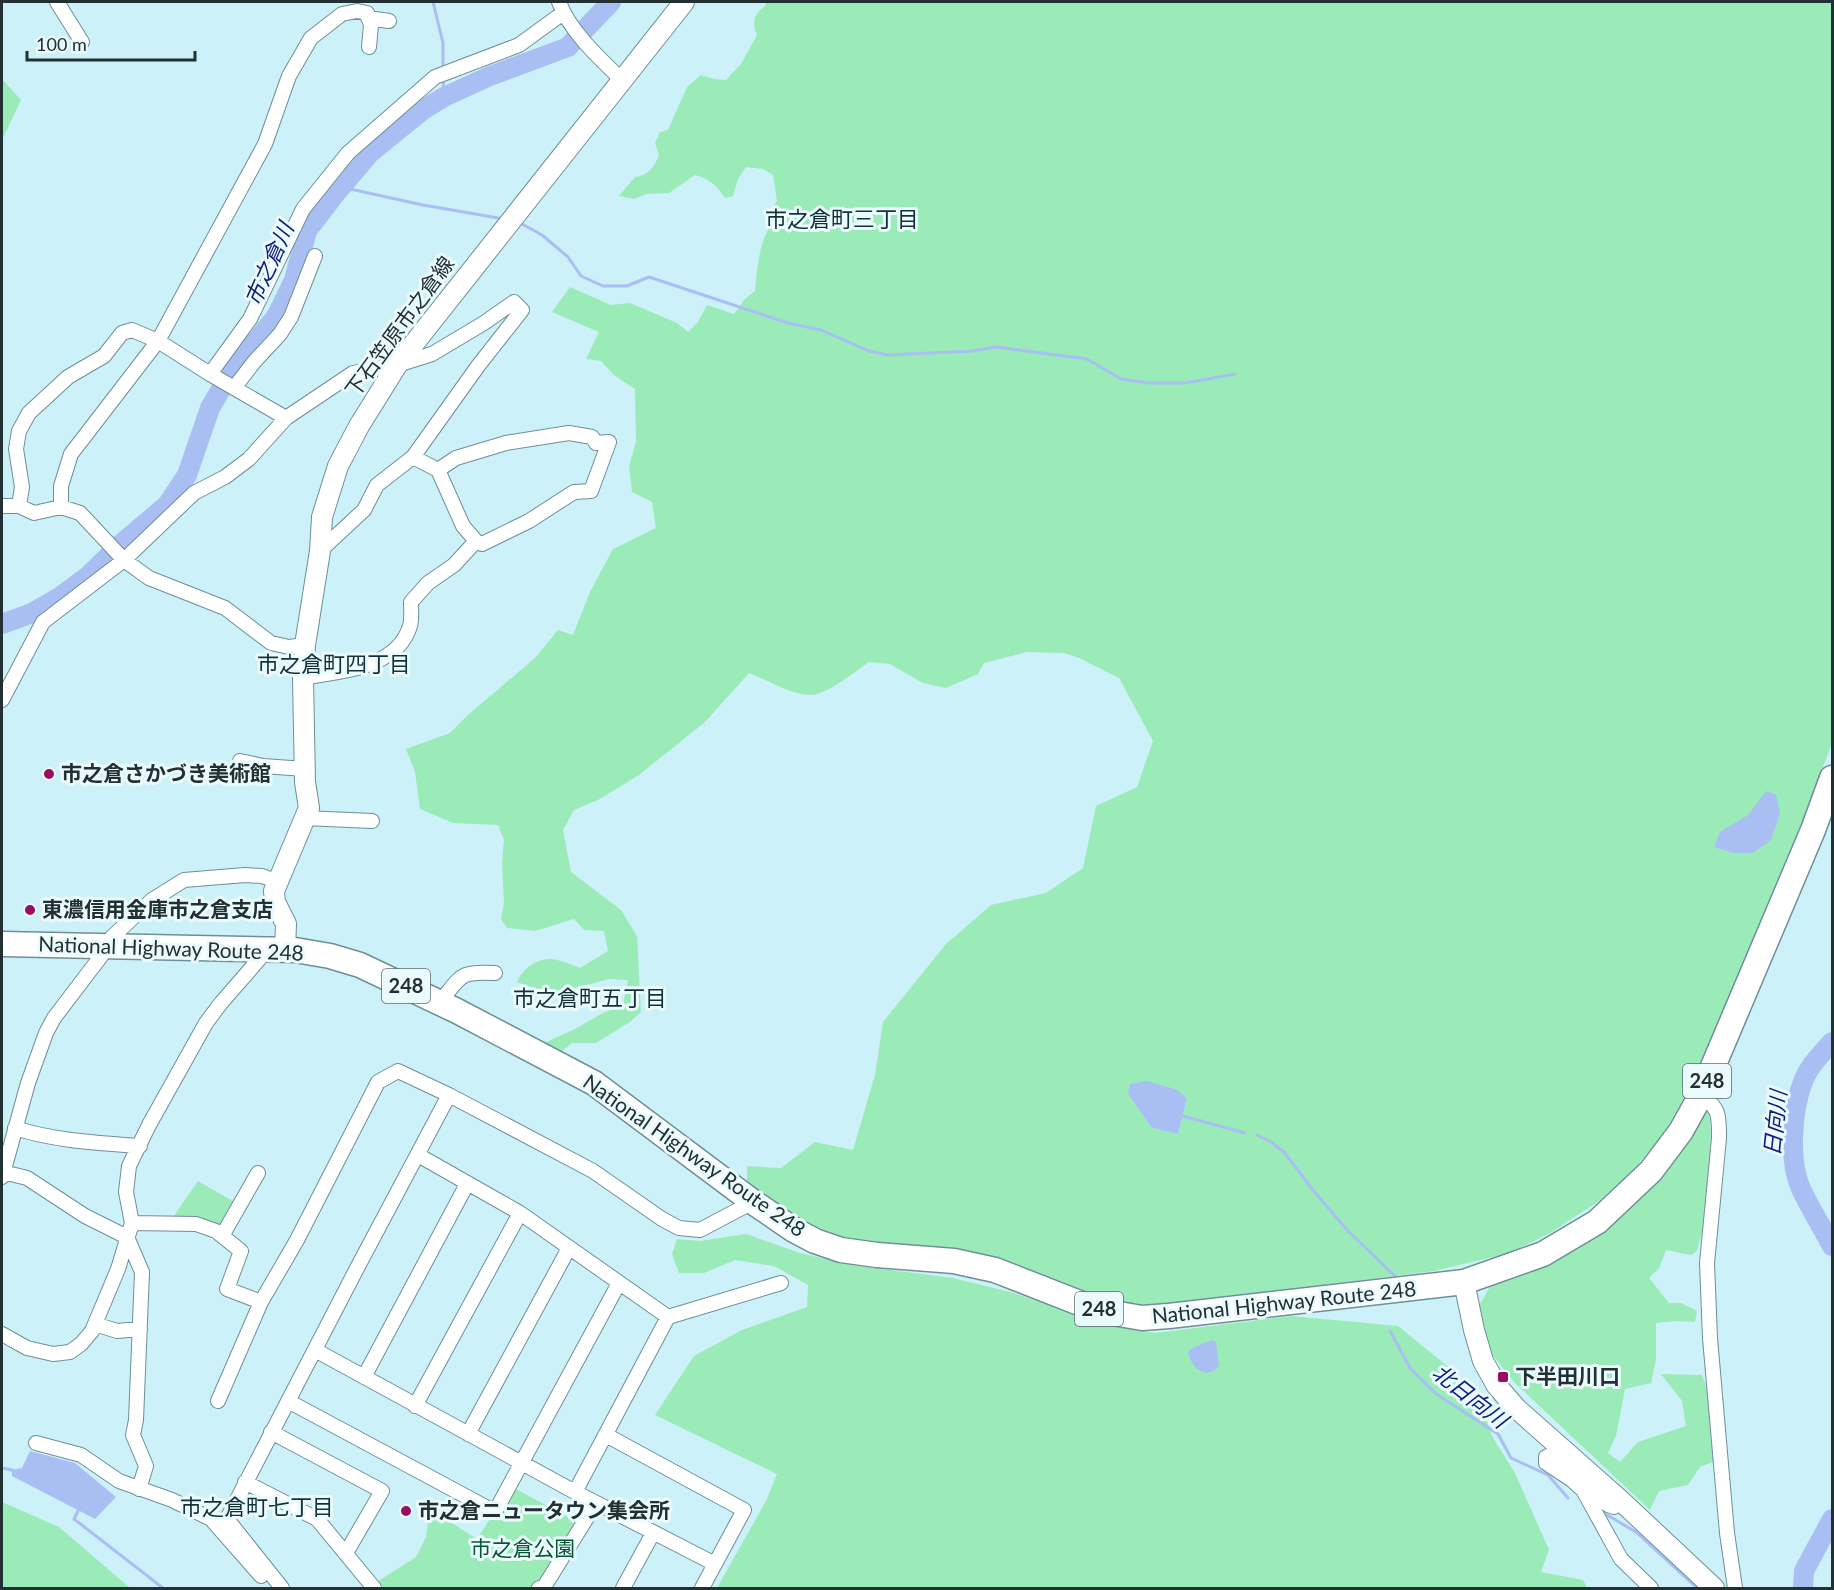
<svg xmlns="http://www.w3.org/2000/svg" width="1834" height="1590" font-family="Lato,'Noto Sans JP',sans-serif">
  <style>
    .green { fill: #9aebb8; fill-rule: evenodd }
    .water { fill: #a9bef2 }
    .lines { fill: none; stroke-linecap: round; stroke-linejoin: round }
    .stream { stroke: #a9bef2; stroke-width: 3 }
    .river { stroke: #a9bef2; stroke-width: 20 }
    .street-casing { stroke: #6e8f96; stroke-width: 16 }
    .secondary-casing { stroke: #6e8f96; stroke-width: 22 }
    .highway-casing { stroke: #6e8f96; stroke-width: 27 }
    .street { stroke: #fff; stroke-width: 14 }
    .secondary { stroke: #fff; stroke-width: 20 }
    .highway { stroke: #fff; stroke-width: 24 }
    .poi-dot { fill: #980e63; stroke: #ebfafd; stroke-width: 2 }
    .labels { text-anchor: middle; stroke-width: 6; stroke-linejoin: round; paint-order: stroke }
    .shield { fill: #ebfafd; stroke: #5e6d70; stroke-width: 1.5 }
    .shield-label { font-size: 20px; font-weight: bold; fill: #223033 }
    .street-label { font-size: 21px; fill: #223033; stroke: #ebfafd }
    .poi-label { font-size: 21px; font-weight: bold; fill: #223033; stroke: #ebfafd; text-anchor: start }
    .park-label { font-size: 21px; fill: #055732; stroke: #ebfafd }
    .neighbourhood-label { font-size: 22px; fill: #123238; stroke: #ebfafd }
    .water-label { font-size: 22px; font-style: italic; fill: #0e1d7d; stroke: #ebfafd }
  </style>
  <rect width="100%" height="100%" fill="#cdf1f8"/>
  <path class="green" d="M 766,2 L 1832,2 L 1832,743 L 1763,924 L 1691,1085 L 1665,1131 L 1636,1167 L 1599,1201 L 1550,1233 L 1510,1253 L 1434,1271 L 1159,1306 L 1117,1302 L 971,1253 L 909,1248 L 850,1239 L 803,1222 L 747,1183 L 747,1166 L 781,1168 L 815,1142 L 853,1150 L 875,1075 L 883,1022 L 946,944 L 991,905 L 1046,893 L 1083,868 L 1096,806 L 1137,787 L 1153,741 L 1119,678 L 1079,658 L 1064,653 L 1027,652 L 984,663 L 978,674 L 946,688 L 923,683 L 890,664 L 869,662 C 856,671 826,695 811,695 C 791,695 768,680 749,673 L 705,722 L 639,775 L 598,800 L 574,810 L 563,830 L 571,872 L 621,910 L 637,936 L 641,1012 L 630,1022 L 596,1043 L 572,1043 L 558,1054 L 540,1045 L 577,1028 L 603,1013 L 623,1005 L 628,980 L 609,979 L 551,994 L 517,982 C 522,969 537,958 552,959 C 561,960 572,965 580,968 L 608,951 L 604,931 L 584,930 L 574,919 L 535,931 L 507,928 L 501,919 L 504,903 L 502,863 L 504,840 L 498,825 L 453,823 L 420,809 L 415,772 L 406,749 L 450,733 L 469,714 L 535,658 L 558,630 L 573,635 L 590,592 L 613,549 L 656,528 L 652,502 L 632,492 L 629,466 L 636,442 L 635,389 L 614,375 L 601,361 L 586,359 L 599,332 L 552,312 L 570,287 L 611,305 L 630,303 L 677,323 L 688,332 L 698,322 L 707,305 L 734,314 L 745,299 L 755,291 C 757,268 759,245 770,226 L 767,214 L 777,201 L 773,175 L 763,169 L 746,167 L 738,179 L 733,196 L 725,198 C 718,187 709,178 695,175 L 669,193 L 647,194 L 634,199 L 619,196 L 635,177 C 648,176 655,166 659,155 L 655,143 L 660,132 L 668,130 L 687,87 L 701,75 L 714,79 L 726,80 L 741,64 L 757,35 C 751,22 754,15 765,6 ZM 1128,1094 L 1187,1099 L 1178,1134 L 1152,1128 Z
    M 2,79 L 21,100 L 2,140 Z
    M 1703,1112 L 1709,1112 C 1714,1151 1709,1213 1697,1251 L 1691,1255 L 1666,1250 L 1659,1268 L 1649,1278 L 1669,1303 L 1681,1303 L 1697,1311 L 1695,1322 L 1677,1321 L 1656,1323 L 1656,1360 L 1651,1383 L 1625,1389 L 1616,1436 L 1608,1453 L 1620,1462 L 1638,1442 L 1686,1426 L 1682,1401 L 1661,1374 L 1702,1375 C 1714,1404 1713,1432 1713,1462 L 1700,1467 L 1688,1485 L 1659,1491 L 1650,1510 L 1515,1383 L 1491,1353 L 1479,1306 L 1492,1283 L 1548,1259 Z
    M 198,1181 L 236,1203 L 222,1230 L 171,1220 Z
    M 746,1234 L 800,1253 L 851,1265 L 953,1278 L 1010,1292 L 1114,1326 L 1155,1333 L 1291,1316 L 1398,1326 L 1468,1383 L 1484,1414 L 1493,1438 L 1515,1473 L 1549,1550 L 1541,1572 L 1583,1580 L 1587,1588 L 717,1588 L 766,1501 L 777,1474 L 655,1415 L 694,1356 L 742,1330 L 807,1307 L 808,1285 L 774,1266 L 735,1260 L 704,1273 L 679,1273 L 672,1254 L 677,1239 L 700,1241 Z
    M 516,1489 L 583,1525 L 539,1588 L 374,1588 L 372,1585 L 416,1557 L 426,1537 L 430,1509 L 477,1539 L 492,1516 L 498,1518 Z
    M 2,1502 L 59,1527 L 130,1588 L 2,1588 Z"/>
  <path class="water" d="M 1766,791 L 1776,795 L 1780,813 L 1771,840 L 1753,853 L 1733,853 L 1714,847 L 1720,832 L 1748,815 Z
    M 1147,1081 L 1178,1090 L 1187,1099 L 1178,1134 L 1152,1128 L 1128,1094 L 1130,1084 Z
    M 1212,1340 L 1216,1342 L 1219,1366 C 1206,1381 1192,1368 1188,1353 L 1190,1349 Z
    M 30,1451 L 75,1463 L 116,1497 L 95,1519 L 12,1476 L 12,1470 L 22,1468 Z"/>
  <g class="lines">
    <path class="stream" d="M 433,2 L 443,43 L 443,71
      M 443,77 L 444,97
      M 341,187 L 423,205 L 504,219
      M 522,224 L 542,235 L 568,257 L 581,276 L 603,286 L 627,286 L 649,277 L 788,323 L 821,330 L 869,351 L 888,355 L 972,351 L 996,347 L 1087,359 L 1121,379 L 1149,383 L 1185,383 L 1235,374
      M 1183,1116 L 1245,1133
      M 1257,1135 L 1271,1142 L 1284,1152 L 1313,1190 L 1347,1230 L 1397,1278
      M 1390,1331 L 1410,1368 L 1436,1394 L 1498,1434 L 1511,1458 L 1548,1475 L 1568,1498
      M 2,1468 L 12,1470
      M 79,1509 L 74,1519 L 163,1588
      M 1602,1512 L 1636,1532 L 1697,1588"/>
    <path class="river" d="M 2,624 L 32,613 L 58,598 L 88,576 L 121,544 L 167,505 L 187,475 L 210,408 L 232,370 L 276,317 L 294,280 L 307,231 L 336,193 L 370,153 L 423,110 L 444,97 L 490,76 L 568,47 L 611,2
      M 1832,1042 C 1822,1053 1810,1065 1804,1079 C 1792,1108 1788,1160 1801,1189 C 1810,1208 1822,1227 1832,1246
      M 1803,1588 L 1804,1571 L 1832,1519"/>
    <g class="street-casing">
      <path id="street" d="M 57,2 L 82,42
        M 559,2 C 569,30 599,58 621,79
        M 368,18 L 389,21
        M 210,374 L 250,319 L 303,209 L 348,153 L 435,77 L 519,45 L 563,13
        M 234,388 L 254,362 L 280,334 L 291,317 L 315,256
        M 438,470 L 463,526 L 476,541
        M 2,506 L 19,506 L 34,513 L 61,507 L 80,513 L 124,560 L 149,578 L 225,608 L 271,643 L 289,647 L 305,645
        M 19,506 L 22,487 L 16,449 L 19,431 L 29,413 L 68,377 L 104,356 L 122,333 L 132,330 L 158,341 L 210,374 L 286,418
        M 61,507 L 61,486 L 71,454 L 158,341 L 265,144 L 289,76 L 311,38 L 342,14 L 357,11 L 367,13 L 371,25 L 369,47
        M 303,678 C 340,671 397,669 410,626 C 412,619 411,610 411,602 L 428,583 L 454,565 L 476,541 L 482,544 L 529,521 L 574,492 L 591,491 L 609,442 L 596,443 L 592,437 L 569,433 L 506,443 L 456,458 L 438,470 L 413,457
        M 2,700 L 43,622 L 124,560 L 194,493 L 225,477 L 249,459 L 286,418 L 353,373 L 397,365 L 432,354 L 484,323 L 514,302 L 522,310 L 478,366 L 413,457 L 377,485 L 364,510 L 320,551
        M 240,761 L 263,766 L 305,769
        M 304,818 L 372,821
        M 439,1003 C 462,976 458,971 495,973
        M 1701,1095 C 1720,1109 1719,1115 1719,1138 L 1707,1263 L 1710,1338 L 1727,1533 L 1735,1588
        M 15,1128 C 55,1141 99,1143 140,1146
        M 418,1155 L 520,1213 L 668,1317 L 575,1492
        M 3,1172 L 27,1178 L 85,1216 L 127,1237 L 142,1272 L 136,1420 L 133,1435 L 146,1466 L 139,1489
        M 2,1177 L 28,1083 L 46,1033 L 54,1018 L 108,947 L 112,937 L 152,900 L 184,880 L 245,875 L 262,876 L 276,881
        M 132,1223 L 196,1224 L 216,1231 L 241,1251 L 227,1289 L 261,1302 L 297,1240 L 378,1082 L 398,1071 L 449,1095 L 593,1171 L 662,1219 L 679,1228 L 700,1230 L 753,1202
        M 222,1236 L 258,1173
        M 668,1317 L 781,1283
        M 95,1324 L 117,1331 L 140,1329
        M 2,1334 L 27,1348 L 53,1354 L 70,1352 L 81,1344 L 92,1331 L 118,1269 L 132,1223 L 126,1192 L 129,1166 L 149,1125 L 206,1023 L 221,1003 L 268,949
        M 315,1350 L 575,1492 L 715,1564
        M 364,1377 L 467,1184
        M 218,1401 L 261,1302
        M 288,1401 L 495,1512 L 619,1283
        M 415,1406 L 520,1213
        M 271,1432 L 382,1491 L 346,1553
        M 468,1434 L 569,1248
        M 606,1435 L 744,1510 L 702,1588
        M 36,1443 L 81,1455 L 119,1481 L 172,1500 L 211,1519 L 261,1576
        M 245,1482 L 317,1519 L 374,1588
        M 1620,1500 L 1614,1507 L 1608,1505 L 1552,1454 L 1546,1457 L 1546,1463 L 1572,1480 L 1583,1490 L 1621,1559 L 1651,1588
        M 282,1588 L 227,1519 L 355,1272 L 449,1095
        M 539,1588 L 544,1587 L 596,1503
        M 623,1588 L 653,1533"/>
    </g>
    <g class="secondary-casing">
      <path id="secondary" d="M 285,950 L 286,924 L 275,902 L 274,891 L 309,808 L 305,782 L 303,678 L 305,645 L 320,551 L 322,517 L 338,466 L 359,426 L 397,365 L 684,2
        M 1464,1282 L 1474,1330 L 1483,1361 L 1497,1386 L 1516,1408 L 1620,1500 L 1714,1588"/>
    </g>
    <g class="highway-casing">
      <path id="highway" d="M 2,944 L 295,950 L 330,956 L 360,965 L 457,1011 L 594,1083 L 753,1202 L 794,1230 L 815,1241 L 841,1250 L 877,1255 L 954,1261 L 995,1270 L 1082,1304 L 1113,1313 L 1142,1318 L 1169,1316 L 1464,1282 L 1543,1254 L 1597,1222 L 1651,1171 L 1681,1131 L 1701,1095 L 1813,830 L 1832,778"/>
    </g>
    <use href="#street" class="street"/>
    <use href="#secondary" class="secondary"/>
    <use href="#highway" class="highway"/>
  </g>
  <g class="poi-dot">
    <circle cx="49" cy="774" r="6"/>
    <circle cx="30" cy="910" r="6"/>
    <rect x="1497" y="1371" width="12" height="12" rx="3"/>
    <circle cx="406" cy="1511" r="6"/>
  </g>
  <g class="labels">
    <g class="shield">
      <rect x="382" y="969" width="48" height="34" rx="4.5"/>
      <rect x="1683" y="1064" width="48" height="34" rx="4.5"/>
      <rect x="1075" y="1292" width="48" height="34" rx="4.5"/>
    </g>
    <g class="shield-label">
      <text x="406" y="993">248</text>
      <text x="1707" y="1088">248</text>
      <text x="1099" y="1316">248</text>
    </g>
    <g class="street-label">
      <text transform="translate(400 327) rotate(-54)" y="7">下石笠原市之倉線</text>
      <text transform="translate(171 949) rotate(2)" y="7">National Highway Route 248</text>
      <text transform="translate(694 1156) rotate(35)" y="7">National Highway Route 248</text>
      <text transform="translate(1284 1303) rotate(-6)" y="7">National Highway Route 248</text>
    </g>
    <g class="poi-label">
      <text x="61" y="781">市之倉さかづき美術館</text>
      <text x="42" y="917">東濃信用金庫市之倉支店</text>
      <text x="1515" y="1384">下半田川口</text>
      <text x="418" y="1518">市之倉ニュータウン集会所</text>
    </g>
    <g class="park-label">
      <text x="523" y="1556">市之倉公園</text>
    </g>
    <g class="neighbourhood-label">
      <text x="842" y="227">市之倉町三丁目</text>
      <text x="334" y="672">市之倉町四丁目</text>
      <text x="590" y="1006">市之倉町五丁目</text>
      <text x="257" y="1515">市之倉町七丁目</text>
    </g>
    <g class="water-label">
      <text transform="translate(269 264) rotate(-66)" y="8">市之倉川</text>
      <text transform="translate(1775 1123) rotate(-84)" y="8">日向川</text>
      <text transform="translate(1470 1396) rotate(38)" y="8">北日向川</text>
    </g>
  </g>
  <rect width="1834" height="1590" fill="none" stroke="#223033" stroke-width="6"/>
  <path d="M27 51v9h168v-9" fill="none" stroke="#223033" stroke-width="3"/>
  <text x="36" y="51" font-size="18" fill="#223033" stroke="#ebfafd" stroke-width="4.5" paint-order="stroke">100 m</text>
</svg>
